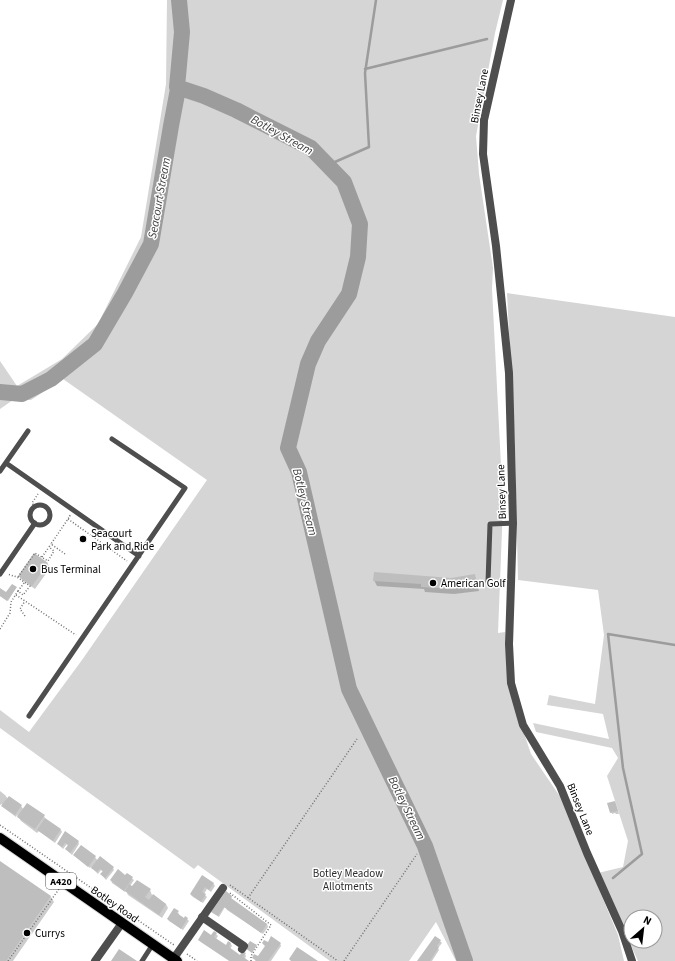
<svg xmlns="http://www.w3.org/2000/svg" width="675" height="961" font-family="'Source Sans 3',sans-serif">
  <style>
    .green { fill: #d5d5d5; fill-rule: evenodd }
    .shadow { fill: #0003 }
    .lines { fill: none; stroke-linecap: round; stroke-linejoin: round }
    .stream { stroke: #9c9c9c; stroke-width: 2.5 }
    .river { stroke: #9c9c9c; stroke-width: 16 }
    .building { fill: #bebebe }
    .primary-casing { stroke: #dbdbdb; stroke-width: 12 }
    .path { stroke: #707070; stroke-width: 1.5; stroke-dasharray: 1 2; stroke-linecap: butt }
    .service { stroke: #4e4e4e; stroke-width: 5 }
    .minor { stroke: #4e4e4e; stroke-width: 8 }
    .primary { stroke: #000; stroke-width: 10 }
    .poi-dot { fill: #000; stroke: #fff; stroke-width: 1.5 }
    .labels { text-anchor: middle; stroke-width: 3; stroke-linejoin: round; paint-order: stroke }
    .shield { fill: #fff; stroke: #4c4c4c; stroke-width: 1 }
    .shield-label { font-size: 10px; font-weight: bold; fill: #000 }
    .street-label { font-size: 11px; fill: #000; stroke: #fff }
    .poi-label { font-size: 11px; fill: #000; stroke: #fff; text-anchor: start }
    .park-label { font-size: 11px; fill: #2c2c2c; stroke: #fff }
    .water-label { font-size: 12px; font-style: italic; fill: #3d3d3d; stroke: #fff }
  </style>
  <rect width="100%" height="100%" fill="#fff"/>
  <path class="green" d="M 167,0 L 503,0 L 495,33 L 476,136 L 479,174 L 493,268 L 492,289 L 503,505 L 498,633 L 505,632 L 509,689 L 531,754 L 561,798 L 618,935 L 624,961 L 456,961 L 436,922 L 409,961 L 330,961 L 198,865 L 194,869 L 0,728 L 0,710 L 29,732 L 82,660 L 207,480 L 63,379 L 31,400 L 13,400 L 0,409 L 0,361 L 17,386 L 62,359 L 98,324 L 141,237 L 166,84 Z
    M 507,293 L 675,317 L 675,961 L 638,961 L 598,873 L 623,867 L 628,841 L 607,776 L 618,758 L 612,748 L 536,732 L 533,723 L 609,739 L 603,714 L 547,705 L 549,695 L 595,704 L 604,635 L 598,590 L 518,580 L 515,448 ZM 631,917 L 655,917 L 655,941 L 631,941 Z"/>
  <path class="shadow" d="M 34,554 L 48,564 L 50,568 L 35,589 L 22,580 L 19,576 Z
    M 474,575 L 477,581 L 479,591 L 454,594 L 425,592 L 424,589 L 377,586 L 374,580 L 451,579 Z
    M 16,588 L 8,601 L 0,596 L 0,589 L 6,593 Z
    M 0,791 L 5,795 L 8,799 L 21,806 L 24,810 L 44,816 L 46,820 L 61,830 L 62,832 L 55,843 L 39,831 L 37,833 L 21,821 L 17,815 L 16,817 L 4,808 L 2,804 L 0,805 Z
    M 615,802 L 619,814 L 616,814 L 615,813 L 612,814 L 609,804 Z
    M 78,841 L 79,844 L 72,855 L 66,849 L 68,846 L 67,844 L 63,849 L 58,844 Z
    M 74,855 L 95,857 L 98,861 L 113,868 L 114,870 L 106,880 L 101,874 L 103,872 L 101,870 L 98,874 L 91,867 L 90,868 Z
    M 0,862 L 51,897 L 54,902 L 13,961 L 0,961 Z
    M 127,874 L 134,880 L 130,886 L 133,888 L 150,890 L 152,895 L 166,904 L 168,908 L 162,918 L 128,895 L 126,891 L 125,892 L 112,883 L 111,880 L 126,876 Z
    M 203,876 L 213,883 L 215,886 L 211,892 L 207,889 L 204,894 L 207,897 L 203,903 L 193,897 L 191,895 Z
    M 232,896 L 231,899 L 267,924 L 268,927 L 263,934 L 227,910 L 225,907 L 219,917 L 213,913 Z
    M 178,912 L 179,914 L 178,916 L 184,919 L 187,919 L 189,921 L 183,930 L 169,921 L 168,919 Z
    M 216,934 L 218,936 L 216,939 L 226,946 L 229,942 L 231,944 L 232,946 L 230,949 L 240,956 L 245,954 L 246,956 L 245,959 L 247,961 L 229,961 L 201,942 L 199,940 Z
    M 440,941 L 442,943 L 438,948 L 439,950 L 432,961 L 419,961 Z
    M 263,943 L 280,943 L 281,946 L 271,961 L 256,961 L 253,958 L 258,958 L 266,947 Z"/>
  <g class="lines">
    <path class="stream" d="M 365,69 L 487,39
      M 328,165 L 369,147 L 365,73 L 376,0
      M 613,878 L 642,854 L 623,768 L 608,634 L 675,645"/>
    <path class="river" d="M 177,87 L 204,96 L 236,110 L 311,148 L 344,182 L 360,224 L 358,257 L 349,294 L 318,341 L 308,364 L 288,448 L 299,472 L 349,689 L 425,846 L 465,961
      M 0,392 L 22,394 L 51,379 L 95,344 L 125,293 L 151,244 L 171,126 L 178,89 L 177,87 L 182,32 L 179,0"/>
  </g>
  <path class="building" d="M 34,553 L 48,563 L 32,586 L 18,576 Z
    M 374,572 L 451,578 L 475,574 L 477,585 L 451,589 L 421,587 L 421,584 L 373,581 Z
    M 12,584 L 17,587 L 7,601 L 0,596 L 0,588 L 6,592 Z
    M 9,796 L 22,805 L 15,815 L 1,806 Z
    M 615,801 L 618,811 L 610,813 L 607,803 Z
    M 27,803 L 45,815 L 35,829 L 17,817 Z
    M 45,818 L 61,829 L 53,841 L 37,830 Z
    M 65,831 L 79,841 L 70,853 L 65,849 L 68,845 L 65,843 L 62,847 L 57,844 Z
    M 81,845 L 96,856 L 88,867 L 73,855 Z
    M 100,856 L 114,867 L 105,878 L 100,874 L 103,871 L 100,869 L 97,872 L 91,868 Z
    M 0,861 L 51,896 L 6,961 L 0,961 Z
    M 118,869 L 125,875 L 127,873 L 133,877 L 124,891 L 110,880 Z
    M 202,875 L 214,883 L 209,890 L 205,887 L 202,892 L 206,894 L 201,902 L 190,894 Z
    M 137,880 L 151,889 L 145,897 L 149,900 L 153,894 L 166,904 L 159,915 L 125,891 L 129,884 L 132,886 Z
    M 226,891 L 232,896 L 231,898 L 267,924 L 261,933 L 224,907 L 218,916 L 211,912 Z
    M 174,908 L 179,911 L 177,913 L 184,918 L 185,916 L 188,918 L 181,929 L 167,919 Z
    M 204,930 L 211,935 L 214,931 L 217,933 L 214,937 L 226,945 L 228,941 L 231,943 L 229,947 L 240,955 L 242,951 L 246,953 L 243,957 L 249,961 L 230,961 L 198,940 Z
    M 271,936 L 281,943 L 268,961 L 255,961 L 256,960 L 252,958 L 254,954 L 258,956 L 265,946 L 262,943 L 264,940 L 268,942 Z
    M 435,936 L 441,940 L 437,946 L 439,947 L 430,961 L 417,961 Z
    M 250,941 L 257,945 L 252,953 L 245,948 Z
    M 297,947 L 318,961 L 291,961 L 289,959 Z
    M 119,949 L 137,961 L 111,961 Z"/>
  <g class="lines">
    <g class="primary-casing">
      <path id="primary" d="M 0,838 L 177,961"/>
    </g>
    <path class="path" d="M 35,507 L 32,503 L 38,494
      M 68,519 L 127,561
      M 65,554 L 51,544 L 70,516 L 69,515
      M 42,557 L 49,547
      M 18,577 L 35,553 L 48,561 L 54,551 L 49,547 L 51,544
      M 18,591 L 24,583
      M 16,595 L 76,635
      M 25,616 L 20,609 L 25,601
      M 0,629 L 10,613 L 11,602 L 18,591 L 23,595 L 30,586 L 17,577 L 7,574
      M 0,825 L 174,945
      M 230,885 L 338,961
      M 230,893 L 271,925 L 251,956 L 251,961
      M 248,898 L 357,739
      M 187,954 L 197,961
      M 8,961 L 59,889
      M 344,961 L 417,854"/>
    <path class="service" d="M 6,463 L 139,556
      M 0,471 L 28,431
      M30 515a10 10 0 1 1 20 0a10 10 0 1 1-20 0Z
      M 0,574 L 35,523
      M 488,582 L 490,524 L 513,523
      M 29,716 L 185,488 L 112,439
      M 142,961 L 153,944"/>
    <path class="minor" d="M 511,0 L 484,120 L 483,154 L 496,246 L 509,373 L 513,523 L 509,644 L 511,683 L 523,725 L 560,786 L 587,853 L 622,931 L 632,961
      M 202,917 L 244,946 L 242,949
      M 174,958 L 223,888
      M 95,961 L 122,923"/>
    <use href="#primary" class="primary"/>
  </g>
  <g class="poi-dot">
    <circle cx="83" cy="539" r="4"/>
    <circle cx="33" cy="569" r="4"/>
    <circle cx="433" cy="583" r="4"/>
    <circle cx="27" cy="933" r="4"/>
  </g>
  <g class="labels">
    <rect class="shield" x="46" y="873" width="30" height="16" rx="3"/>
    <g class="shield-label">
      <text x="61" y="885">A420</text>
    </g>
    <g class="street-label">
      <text transform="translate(479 96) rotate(-79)" y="4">Binsey Lane</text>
      <text transform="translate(501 492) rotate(-92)" y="4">Binsey Lane</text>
      <text transform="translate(581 809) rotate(68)" y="4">Binsey Lane</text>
      <text transform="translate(115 904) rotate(35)" y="4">Botley Road</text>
    </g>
    <g class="poi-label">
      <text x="91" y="537">Seacourt<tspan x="91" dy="13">Park and Ride</tspan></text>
      <text x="41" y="573">Bus Terminal</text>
      <text x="441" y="587">American Golf</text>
      <text x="35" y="937">Currys</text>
    </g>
    <g class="park-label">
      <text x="348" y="877">Botley Meadow<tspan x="348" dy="13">Allotments</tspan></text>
    </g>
    <g class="water-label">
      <text transform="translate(282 135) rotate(29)" y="4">Botley Stream</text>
      <text transform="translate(159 198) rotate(-80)" y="4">Seacourt Stream</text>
      <text transform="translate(305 502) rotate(76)" y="4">Botley Stream</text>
      <text transform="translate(407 808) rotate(64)" y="4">Botley Stream</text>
    </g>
  </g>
  <g transform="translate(643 929) rotate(28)"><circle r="19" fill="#ffffff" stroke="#999999"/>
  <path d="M0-3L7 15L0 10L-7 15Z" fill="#000000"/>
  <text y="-6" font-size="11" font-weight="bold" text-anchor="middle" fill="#000000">N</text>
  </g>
</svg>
